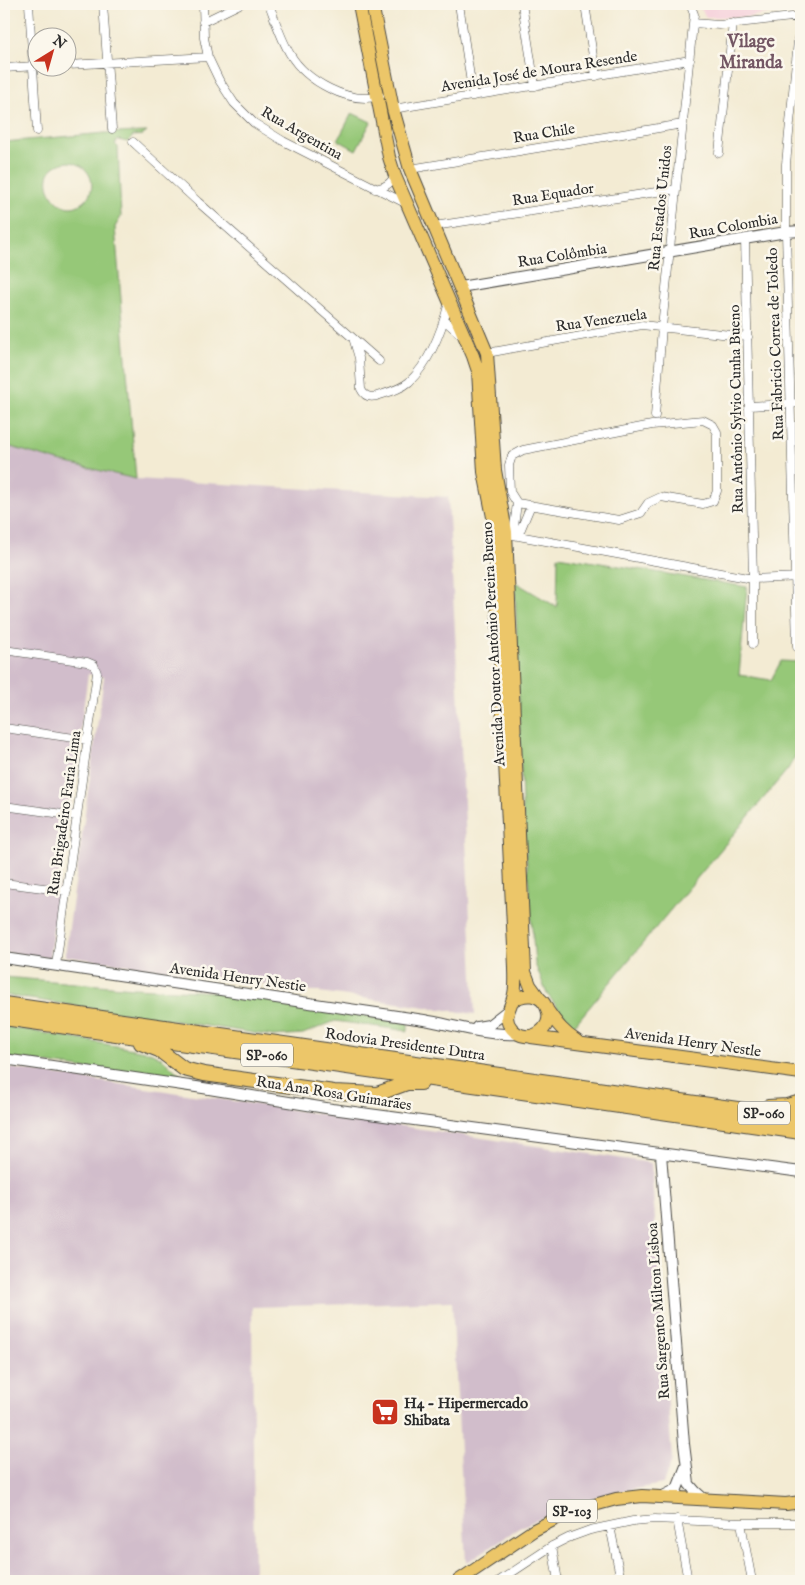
<svg xmlns="http://www.w3.org/2000/svg" width="805" height="1585" font-family="'IM FELL English',serif">
  <style>
    .built { fill: #f5cfda }
    .industrial { fill: #d1bdcb }
    .green { fill: #96c878; stroke: #607a52; fill-rule: evenodd }
    .lines { fill: none; stroke-linecap: round; stroke-linejoin: round }
    .minor-casing { stroke: #494844; stroke-width: 9 }
    .tertiary-casing { stroke: #494844; stroke-width: 12 }
    .primary-casing { stroke: #494844; stroke-width: 14 }
    .motorway-casing { stroke: #494844; stroke-width: 16 }
    .minor { stroke: #fff; stroke-width: 8 }
    .tertiary { stroke: #fff; stroke-width: 10 }
    .primary { stroke: #ecc669; stroke-width: 12 }
    .motorway { stroke: #ecc669; stroke-width: 14 }
    .labels { text-anchor: middle; stroke-width: 5; stroke-linejoin: round; paint-order: stroke }
    .shield { fill: #fbf7ec; stroke: #696865; stroke-width: 1 }
    .shield-label { font-size: 14px; font-weight: bold; fill: #2b2b2b }
    .street-label { font-size: 15px; fill: #2b2b2b; stroke: #fbf7ec }
    .poi-label { font-size: 15px; font-weight: bold; fill: #2b2b2b; stroke: #fbf7ec; text-anchor: start }
    .quarter-label { font-size: 18px; font-weight: bold; fill: #735663; stroke: #fbf7ec }
  </style>
  <rect width="100%" height="100%" fill="#fbf7ec"/>
  <filter id="ink" filterUnits="userSpaceOnUse"><feTurbulence type="fractalNoise" baseFrequency=".02" numOctaves="2"/><feDisplacementMap in="SourceGraphic" scale="10" xChannelSelector="R" yChannelSelector="G"/><feConvolveMatrix kernelMatrix="1 2 1 2 8 2 1 2 1" color-interpolation-filters="sRGB"/></filter>
  <filter id="wash" filterUnits="userSpaceOnUse"><feTurbulence type="fractalNoise" baseFrequency=".0096" numOctaves="4" result="noise"/><feDisplacementMap in="SourceGraphic" scale="20" xChannelSelector="R" yChannelSelector="G"/><feGaussianBlur stdDeviation="1.12" result="paint"/><feColorMatrix in="noise" values="0 0 0 0 0 0 0 0 0 0 0 0 0 0 0 0 0 1.4 0 .05"/><feComposite in="paint" operator="in"/></filter>
  <g filter="url(#wash)">
    <rect width="100%" height="100%" fill="#f3ebd3"/>
    <path class="built" d="M 698,4 L 799,4 L 798,6 L 793,9 L 749,17 L 706,17 Z"/>
    <path class="industrial" d="M 4,445 L 59,461 L 136,479 L 448,497 L 475,1014 L 65,956 L 104,677 L 88,674 L 49,958 L 4,952 Z
      M 4,1067 L 651,1163 L 672,1460 L 663,1484 L 610,1493 L 570,1504 L 519,1528 L 466,1563 L 452,1301 L 252,1307 L 254,1581 L 4,1581 Z"/>
    <path class="green" d="M 352,113 L 371,122 L 356,150 L 338,140 Z
      M 147,132 L 143,135 L 133,136 L 128,142 L 118,140 L 115,144 L 118,147 L 121,217 L 115,227 L 136,479 L 59,461 L 4,445 L 4,142 L 105,133 ZM 69,162 C 87,163 99,183 87,198 C 60,230 24,166 69,162 Z
      M 558,556 L 747,587 L 739,675 L 771,680 L 781,661 L 801,662 L 801,746 L 788,769 L 573,1027 L 547,994 L 535,964 L 522,803 L 515,582 L 557,607 Z
      M 4,977 L 134,988 L 240,993 L 408,1023 L 408,1031 L 335,1021 L 303,1034 L 273,1036 L 4,995 Z
      M 4,1026 L 150,1052 L 162,1058 L 183,1078 L 199,1082 L 198,1085 L 4,1057 Z"/>
  </g>
  <g filter="url(#ink)">
    <g class="lines">
      <g class="minor-casing">
        <path id="minor" d="M 29,4 L 37,131
          M 103,4 L 112,129
          M 203,4 L 204,38 L 208,57 L 219,80 L 234,103 L 254,123 L 283,141 L 407,204
          M 269,4 C 275,20 281,39 290,54 C 306,81 349,105 380,96
          M 459,4 L 473,96
          M 522,4 L 535,86
          M 585,4 L 596,76
          M 203,22 L 240,4
          M 693,23 L 719,25 L 801,16
          M 68,65 L 208,57
          M 4,68 L 37,66
          M 393,109 L 690,60
          M 133,142 L 198,202 L 379,361
          M 719,153 L 733,23
          M 410,169 L 683,124
          M 375,189 C 385,187 389,185 395,176
          M 434,226 L 676,189
          M 745,239 L 753,579 L 753,644
          M 444,320 L 461,335
          M 354,341 L 359,358 L 361,389 C 365,398 372,398 380,395 C 390,392 401,389 409,382 C 430,362 442,330 449,302
          M 487,353 L 642,325 L 748,337
          M 750,406 L 801,403
          M 655,416 L 662,327 L 694,14 L 690,4
          M 703,420 L 713,425 L 717,432 L 717,491 L 713,501 L 703,504 L 661,497 L 648,503 L 641,513 L 619,520 L 517,503 L 510,492 L 509,465 L 512,456 L 523,450 L 652,425 Z
          M 503,532 L 513,535 L 753,579 L 801,577
          M 513,535 L 517,503
          M 518,536 L 531,505
          M 797,647 L 786,232 L 786,164 L 801,10
          M 4,650 L 87,662 L 94,665 L 97,673 L 56,965
          M 4,728 L 88,740
          M 4,806 L 77,816
          M 4,883 L 67,891
          M 677,1519 L 688,1581
          M 741,1523 L 752,1581
          M 610,1526 L 621,1581
          M 552,1546 L 558,1581
          M 499,1581 L 552,1546 L 568,1538 L 590,1530 L 633,1521 L 655,1519 L 741,1523 L 801,1523"/>
      </g>
      <g class="tertiary-casing">
        <path id="tertiary" d="M 460,287 L 786,232 L 801,231
          M 4,958 L 424,1020 C 453,1025 488,1036 517,1034
          M 477,1027 L 489,1025 L 507,1011
          M 4,1059 L 203,1088 L 332,1109 L 801,1172
          M 661,1154 L 684,1444 L 689,1484 L 695,1491 L 705,1500
          M 661,1497 L 677,1489 L 686,1466"/>
      </g>
      <g class="primary-casing">
        <path id="primary" d="M 359,4 L 389,157 L 395,176 L 473,356 L 478,371 L 484,472 L 496,532 L 496,578 L 515,967 C 515,975 516,985 514,994 C 512,1007 501,1017 512,1029 C 527,1046 555,1030 547,1009 C 541,992 524,993 512,1001
          M 372,4 L 393,109 L 410,169 L 487,353 L 495,470 L 506,532 L 525,972 L 530,985 L 540,999
          M 548,1011 C 557,1024 564,1033 577,1041
          M 531,1037 L 801,1073
          M 458,1581 L 534,1530 L 569,1512 L 616,1499 L 642,1496 L 786,1504 L 801,1502"/>
      </g>
      <g class="motorway-casing">
        <path id="motorway" d="M 4,1004 L 801,1118
          M 4,1018 L 801,1132
          M 141,1043 L 159,1050 L 184,1069 L 204,1074 L 334,1092 L 377,1094 L 407,1083 L 421,1083
          M 768,1107 L 787,1106 L 801,1102"/>
      </g>
      <use href="#minor" class="minor"/>
      <use href="#tertiary" class="tertiary"/>
      <use href="#primary" class="primary"/>
      <use href="#motorway" class="motorway"/>
    </g>
  </g>
  <defs>
    <g id="supermarket-square" transform="scale(1.4375)"><rect x="-9" y="-9" width="18" height="18" rx="4" fill="#c8321e" stroke="#fbf7ec"/><path d="M-6-5.5h2.5l.6 2H6L4.5 2H-2.5L-4.4-4H-6ZM-1.5 3.2a1.3 1.3 0 1 0 .1 0ZM3 3.2a1.3 1.3 0 1 0 .1 0Z" fill="#fff"/></g>
  </defs>
  <g fill-rule="evenodd">
    <use href="#supermarket-square" x="385" y="1412"/>
  </g>
  <g class="labels">
    <g class="shield">
      <rect x="241" y="1043.5" width="52" height="23" rx="4"/>
      <rect x="738" y="1101.5" width="52" height="23" rx="4"/>
      <rect x="547" y="1499.5" width="50" height="23" rx="4"/>
    </g>
    <g class="shield-label">
      <text x="267" y="1060">SP-060</text>
      <text x="764" y="1118">SP-060</text>
      <text x="572" y="1516">SP-103</text>
    </g>
    <g class="street-label">
      <text transform="translate(539 71) rotate(-9)" y="5">Avenida José de Moura Resende</text>
      <text transform="translate(302 133) rotate(30)" y="5">Rua Argentina</text>
      <text transform="translate(544 133) rotate(-9)" y="5">Rua Chile</text>
      <text transform="translate(553 194) rotate(-9)" y="5">Rua Equador</text>
      <text transform="translate(660 208) rotate(-84)" y="5">Rua Estados Unidos</text>
      <text transform="translate(733 226) rotate(-10)" y="5">Rua Colombia</text>
      <text transform="translate(562 255) rotate(-9)" y="5">Rua Colômbia</text>
      <text transform="translate(601 320) rotate(-8)" y="5">Rua Venezuela</text>
      <text transform="translate(775 344) rotate(-92)" y="5">Rua Fabricio Correa de Toledo</text>
      <text transform="translate(736 409) rotate(-91)" y="5">Rua Antônio Sylvio Cunha Bueno</text>
      <text transform="translate(493 644) rotate(-93)" y="5">Avenida Doutor Antônio Pereira Bueno</text>
      <text transform="translate(64 813) rotate(-82)" y="5">Rua Brigadeiro Faria Lima</text>
      <text transform="translate(238 977) rotate(8)" y="5">Avenida Henry Nestie</text>
      <text transform="translate(693 1042) rotate(8)" y="5">Avenida Henry Nestle</text>
      <text transform="translate(405 1044) rotate(8)" y="5">Rodovia Presidente Dutra</text>
      <text transform="translate(334 1093) rotate(9)" y="5">Rua Ana Rosa Guimarães</text>
      <text transform="translate(658 1311) rotate(-94)" y="5">Rua Sargento Milton Lisboa</text>
    </g>
    <g class="poi-label">
      <text x="404" y="1408">H4 - Hipermercado<tspan x="404" dy="17">Shibata</tspan></text>
    </g>
    <g class="quarter-label">
      <text x="751" y="47">Vilage<tspan x="751" dy="21">Miranda</tspan></text>
    </g>
  </g>
  <rect width="805" height="1585" fill="none" stroke="#fbf7ec" stroke-width="20"/>
  <g transform="translate(52 52) rotate(37)"><circle r="24" fill="#fbf7ec" stroke="#a8a59f"/>
  <path d="M0-4L9 19L0 12L-9 19Z" fill="#c8321e"/>
  <text y="-8" font-size="14" font-weight="bold" text-anchor="middle" fill="#2b2b2b">N</text>
  </g>
</svg>
